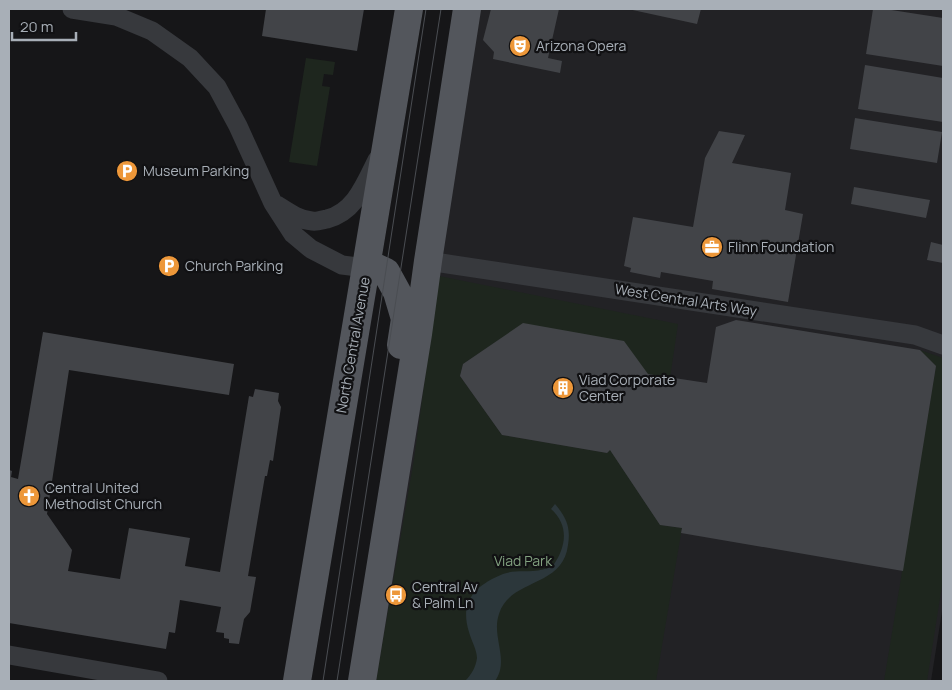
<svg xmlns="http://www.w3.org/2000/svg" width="952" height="690" font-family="Manrope,sans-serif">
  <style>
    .built { fill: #222225 }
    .green { fill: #1e261e }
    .water { fill: #2c373b }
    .building { fill: #424448 }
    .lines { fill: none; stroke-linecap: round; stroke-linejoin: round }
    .street { stroke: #37393d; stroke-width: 19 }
    .primary { stroke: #53565c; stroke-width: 28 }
    .tram { stroke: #4a4d52; stroke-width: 1 }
    .labels { text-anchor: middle; stroke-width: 4.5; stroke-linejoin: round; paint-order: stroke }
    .poi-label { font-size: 14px; fill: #a8afb7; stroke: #111113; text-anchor: start }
    .street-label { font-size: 14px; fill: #a8afb7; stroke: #111113 }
    .park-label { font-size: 14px; fill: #83a280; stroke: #111113 }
  </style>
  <rect width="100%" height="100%" fill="#161618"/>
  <path class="built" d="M 477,9 L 943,9 L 943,605 L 931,681 L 373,681 Z"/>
  <path class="green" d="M 306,58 L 335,62 L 333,75 L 324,74 L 322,86 L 330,87 L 317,166 L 289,162 Z
    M 439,276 L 678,324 L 670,378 L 648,374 L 523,324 L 463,364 L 460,376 L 502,435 L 607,453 L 610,450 L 660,525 L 682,528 L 656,681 L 376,681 L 414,459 Z
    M 920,350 L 943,358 L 943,579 L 927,681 L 884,681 L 936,366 Z"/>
  <path class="water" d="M 555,504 C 566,517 571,527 568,545 C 563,588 510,578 499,614 C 491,637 510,660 495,681 L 465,681 C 471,675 476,667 477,658 C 477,650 471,640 469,632 C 459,601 476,585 503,574 C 514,570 523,572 533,571 C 540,571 546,568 552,567 C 566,548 570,526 551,509 Z"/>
  <path class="building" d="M 266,9 L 364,9 L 357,51 L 262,36 Z
    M 491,9 L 559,9 L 548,58 L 562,61 L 560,73 L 493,59 L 494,52 L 483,40 Z
    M 628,9 L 701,9 L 697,24 Z
    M 873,9 L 885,9 L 943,18 L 943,66 L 866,54 Z
    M 865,65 L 943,78 L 943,122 L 858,109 Z
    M 855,118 L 942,132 L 937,163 L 850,149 Z
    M 719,131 L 745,135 L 732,163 L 791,173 L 785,210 L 803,214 L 788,302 L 712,289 L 713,281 L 661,272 L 660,278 L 630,272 L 631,268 L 624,266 L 633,217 L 693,227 L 705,158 Z
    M 854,187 L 930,200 L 926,218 L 851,204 Z
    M 931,242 L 943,245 L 943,263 L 927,260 Z
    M 736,320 L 920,350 L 936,366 L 903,571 L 681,533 L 682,528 L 660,525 L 610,450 L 607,453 L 502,435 L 460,376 L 463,364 L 523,323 L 624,341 L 648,374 L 707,383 L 716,327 Z
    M 43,332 L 234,364 L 229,395 L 69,370 L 47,514 L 72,550 L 68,571 L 120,579 L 129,528 L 190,538 L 185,566 L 220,572 L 249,396 L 253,397 L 255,389 L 279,393 L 278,401 L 281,407 L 273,461 L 270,460 L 267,476 L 265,476 L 248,576 L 256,577 L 250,612 L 244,619 L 239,644 L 229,643 L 229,639 L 224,638 L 224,633 L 216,632 L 221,607 L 180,600 L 175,633 L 169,632 L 166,649 L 9,623 L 9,470 L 12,471 L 11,477 L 18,479 Z"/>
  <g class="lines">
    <path class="street" d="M 72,9 L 116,16 L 152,31 L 190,58 L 217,87 L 238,126 L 273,203 L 293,234 L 311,249 L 342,265 L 366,268
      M 277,205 C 288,212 299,220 312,221 C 316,222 322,220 327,219 C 355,212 365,184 377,160
      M 428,261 L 915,335 L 943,345
      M 9,655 L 158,681"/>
    <path class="primary" d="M 366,268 L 375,267 L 386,272 L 397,292 L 405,319 L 401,345
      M 297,681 L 409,9
      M 362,681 L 418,334 L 428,261 L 467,9"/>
    <path class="tram" d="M 323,681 L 426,9
      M 337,681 L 441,9"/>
  </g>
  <defs>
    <g id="theatre-disc" transform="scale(1.125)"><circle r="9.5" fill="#ed9739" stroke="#111113"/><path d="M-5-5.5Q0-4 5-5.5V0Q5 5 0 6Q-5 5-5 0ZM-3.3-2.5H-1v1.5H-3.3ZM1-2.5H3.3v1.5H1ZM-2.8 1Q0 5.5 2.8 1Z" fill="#fff"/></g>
    <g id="parking-disc" transform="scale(1.125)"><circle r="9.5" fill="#ed9739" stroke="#111113"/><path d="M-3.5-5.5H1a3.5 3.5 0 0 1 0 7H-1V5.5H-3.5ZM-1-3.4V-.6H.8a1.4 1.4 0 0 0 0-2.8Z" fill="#fff"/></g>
    <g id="office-disc" transform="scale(1.125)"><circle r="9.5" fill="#ed9739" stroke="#111113"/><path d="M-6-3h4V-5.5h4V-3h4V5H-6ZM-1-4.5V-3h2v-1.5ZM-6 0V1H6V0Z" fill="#fff"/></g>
    <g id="building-disc" transform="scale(1.125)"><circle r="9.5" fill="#ed9739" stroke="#111113"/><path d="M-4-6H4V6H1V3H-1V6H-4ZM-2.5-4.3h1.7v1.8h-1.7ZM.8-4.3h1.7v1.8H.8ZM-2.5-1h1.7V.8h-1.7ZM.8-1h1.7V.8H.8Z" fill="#fff"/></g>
    <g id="church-disc" transform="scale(1.125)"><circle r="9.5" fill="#ed9739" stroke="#111113"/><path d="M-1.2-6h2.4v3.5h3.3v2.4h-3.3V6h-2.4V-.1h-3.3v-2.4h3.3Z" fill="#fff"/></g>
    <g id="bus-disc" transform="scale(1.125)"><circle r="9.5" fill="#ed9739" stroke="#111113"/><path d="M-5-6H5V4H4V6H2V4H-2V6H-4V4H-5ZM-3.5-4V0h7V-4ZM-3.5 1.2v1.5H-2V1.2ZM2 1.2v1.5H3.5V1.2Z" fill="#fff"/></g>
  </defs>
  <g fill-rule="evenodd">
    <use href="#theatre-disc" x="520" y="46"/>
    <use href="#parking-disc" x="127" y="171"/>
    <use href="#office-disc" x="712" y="247"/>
    <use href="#parking-disc" x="169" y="266"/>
    <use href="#building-disc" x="563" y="388"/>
    <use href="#church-disc" x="29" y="496"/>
    <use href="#bus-disc" x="396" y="595"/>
  </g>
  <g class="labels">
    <g class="poi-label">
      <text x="536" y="51">Arizona Opera</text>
      <text x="143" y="176">Museum Parking</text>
      <text x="728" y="252">Flinn Foundation</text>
      <text x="185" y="271">Church Parking</text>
      <text x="579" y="385">Viad Corporate<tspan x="579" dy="16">Center</tspan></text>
      <text x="45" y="493">Central United<tspan x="45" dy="16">Methodist Church</tspan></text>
      <text x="412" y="592">Central Av<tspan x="412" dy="16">&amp; Palm Ln</tspan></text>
    </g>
    <g class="street-label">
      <text transform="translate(686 300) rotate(9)" y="5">West Central Arts Way</text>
      <text transform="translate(353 345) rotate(-80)" y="5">North Central Avenue</text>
    </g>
    <g class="park-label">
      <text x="523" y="566">Viad Park</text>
    </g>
  </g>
  <rect width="952" height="690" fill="none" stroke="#a8afb7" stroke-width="20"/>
  <path d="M12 32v8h64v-8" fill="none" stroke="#a8afb7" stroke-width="2.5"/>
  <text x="20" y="32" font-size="15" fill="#a8afb7" stroke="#111113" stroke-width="4" paint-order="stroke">20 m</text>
</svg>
